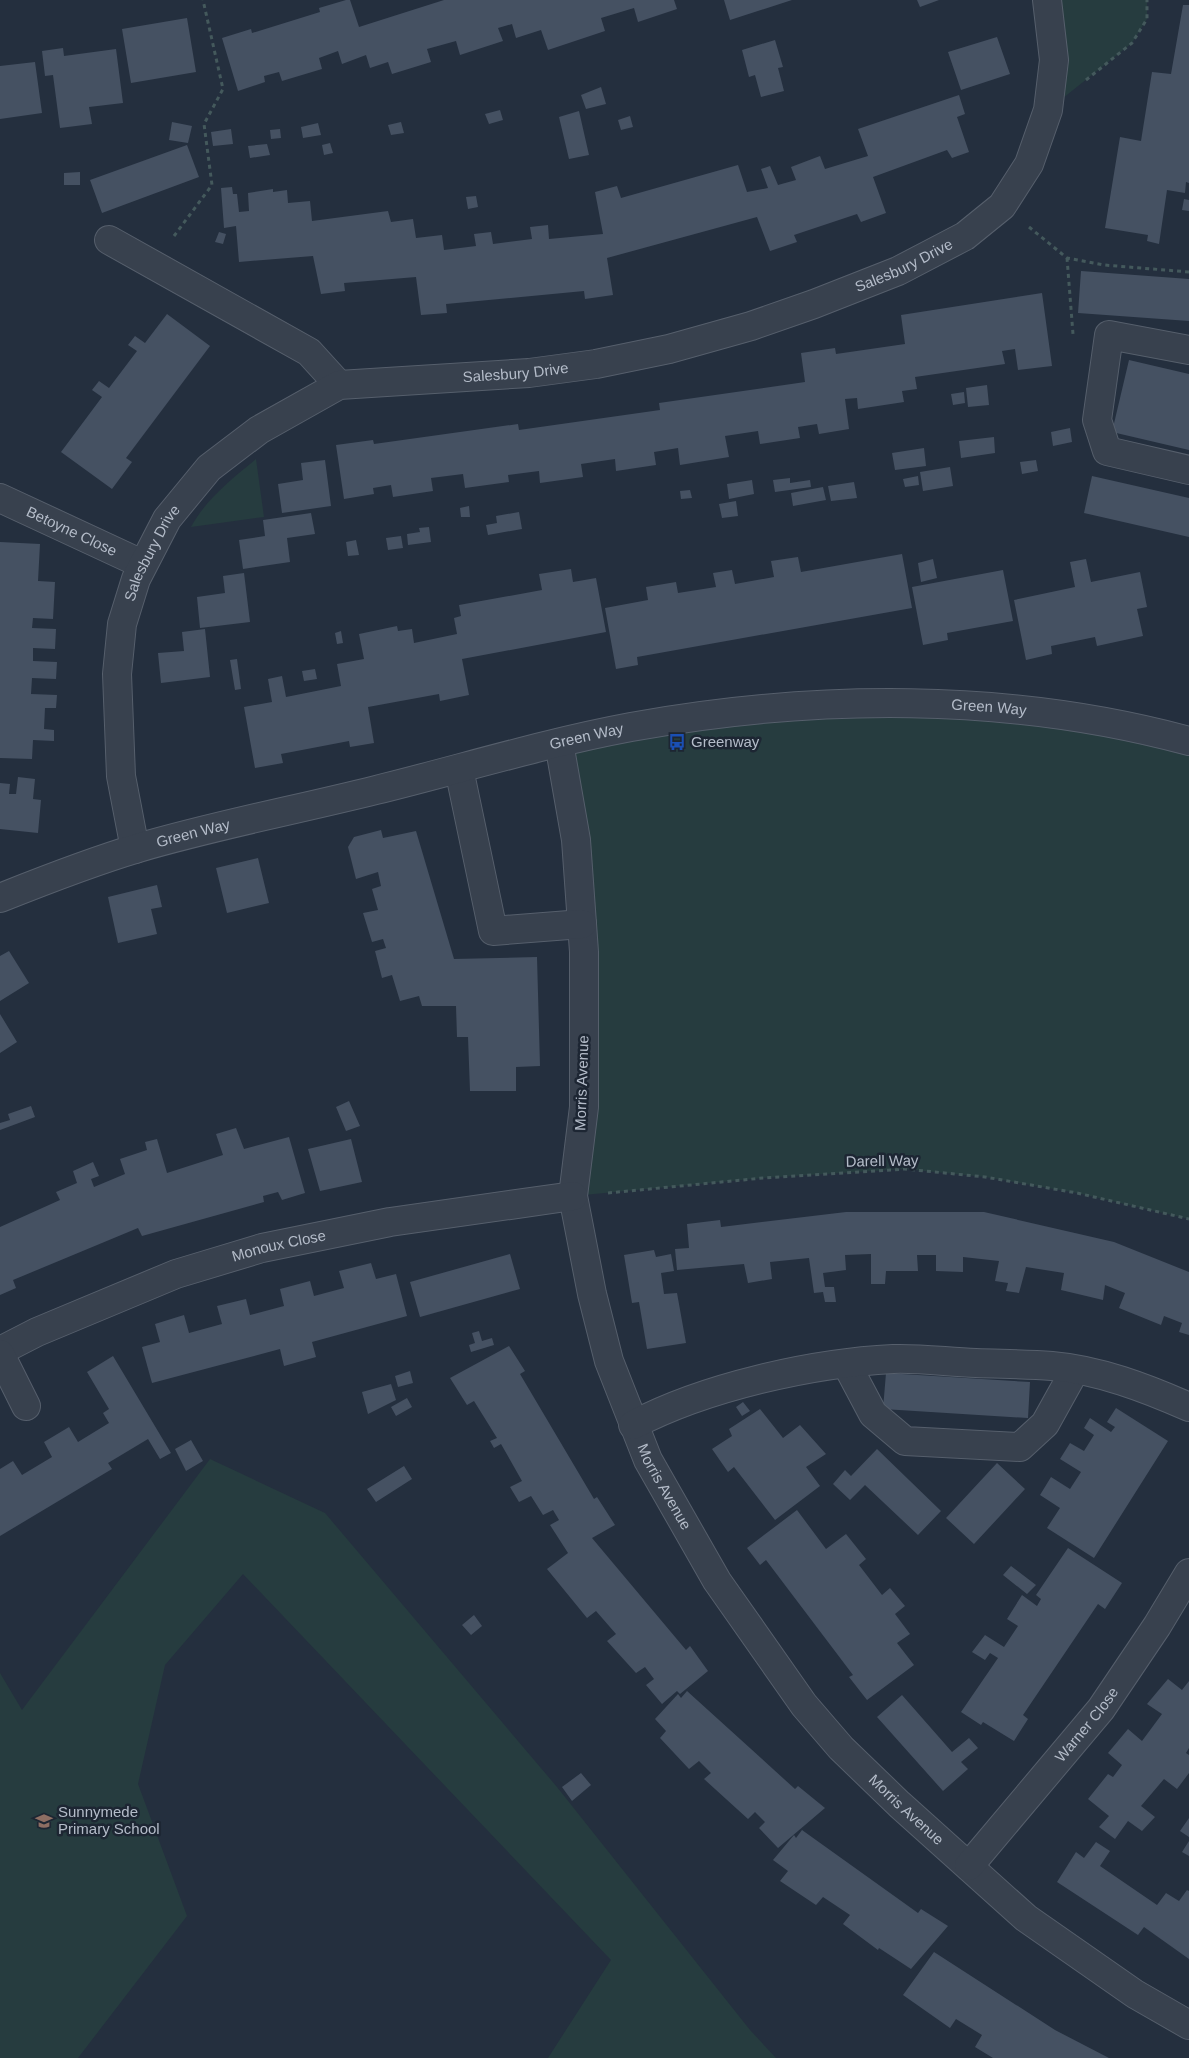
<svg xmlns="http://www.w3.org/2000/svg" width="1189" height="2058" font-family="Helvetica,sans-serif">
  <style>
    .green { fill: #263c3f }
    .building { fill: #455162 }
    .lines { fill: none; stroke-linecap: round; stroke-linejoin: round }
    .minor-casing { stroke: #565f6c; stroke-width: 30 }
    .path { stroke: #44595c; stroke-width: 3; stroke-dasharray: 4 4; stroke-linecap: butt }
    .minor { stroke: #38414e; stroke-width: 28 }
    .labels { text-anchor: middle; stroke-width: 5; stroke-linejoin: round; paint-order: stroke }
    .street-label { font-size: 15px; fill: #b4bcc9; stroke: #1d2633 }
    .poi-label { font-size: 15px; fill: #b4bcc9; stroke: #1d2633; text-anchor: start }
  </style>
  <rect width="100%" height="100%" fill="#242f3e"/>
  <path class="green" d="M 1047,0 L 1147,0 L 1147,19 L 1132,43 L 1048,110 Z
    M 256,459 L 264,517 L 191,527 C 206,499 232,479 256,459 Z
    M 905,702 L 1189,741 L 1189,1219 L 1077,1193 L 985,1177 L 905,1169 L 763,1178 L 573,1196 L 584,1107 L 559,743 Z
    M 210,1459 L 325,1513 L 557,1787 L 750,2030 L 776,2058 L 548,2058 L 611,1960 L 243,1574 L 165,1665 L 138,1784 L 187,1916 L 78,2058 L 0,2058 L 0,1673 L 22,1710 Z"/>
  <path class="building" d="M 346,0 L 350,0 L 359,27 L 444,0 L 674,0 L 677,9 L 638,22 L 634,8 L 601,18 L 605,31 L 548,50 L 541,30 L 516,38 L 512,24 L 498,28 L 503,41 L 460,55 L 456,41 L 427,49 L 431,62 L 392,74 L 388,62 L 370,68 L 366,55 L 342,64 L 338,51 L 319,58 L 322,69 L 282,81 L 279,72 L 264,76 L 265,82 L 238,91 L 222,38 L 251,29 L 252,33 L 320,12 L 319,8 Z
    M 724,0 L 792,0 L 730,20 Z
    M 917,0 L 939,0 L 920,7 Z
    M 1183,5 L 1189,5 L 1189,183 L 1186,182 L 1185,193 L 1167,190 L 1159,244 L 1147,241 L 1148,235 L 1105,228 L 1120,137 L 1141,141 L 1152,72 L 1171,74 Z
    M 187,18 L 196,72 L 131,83 L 122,29 Z
    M 997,37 L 1010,74 L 961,90 L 948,52 Z
    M 775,40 L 783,67 L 778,68 L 784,91 L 761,97 L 755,75 L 749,77 L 742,50 Z
    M 63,48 L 64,56 L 116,49 L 123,103 L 89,107 L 92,124 L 60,128 L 53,75 L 45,76 L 42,51 Z
    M 35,62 L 42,113 L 0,119 L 0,66 Z
    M 601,87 L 606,104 L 586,109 L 581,95 Z
    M 959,95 L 965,114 L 957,117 L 969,152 L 952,158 L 947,150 L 873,177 L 886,213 L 861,222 L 857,214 L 794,235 L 797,242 L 770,251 L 757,217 L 607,258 L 613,295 L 585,299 L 584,291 L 446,304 L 447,313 L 421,315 L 416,277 L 344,283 L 345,291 L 321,294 L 313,256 L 239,262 L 236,226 L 224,228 L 221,188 L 232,187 L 233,194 L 237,194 L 239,212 L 249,211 L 248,193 L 273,189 L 273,192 L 287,190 L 288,203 L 310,201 L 312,221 L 388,211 L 391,222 L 413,219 L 416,238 L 442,235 L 444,250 L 476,246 L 474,234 L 491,232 L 493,244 L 532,239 L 530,227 L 548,225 L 549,239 L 603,234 L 595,192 L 617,186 L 621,198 L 738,165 L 747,192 L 768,188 L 761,169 L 770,166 L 778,185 L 796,180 L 791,167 L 820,156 L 825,169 L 868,156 L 858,129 Z
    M 500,110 L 503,120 L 489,124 L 485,114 Z
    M 579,111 L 589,155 L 569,159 L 559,117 Z
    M 630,116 L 633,127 L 621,130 L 618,120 Z
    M 172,122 L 192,126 L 188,143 L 169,140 Z
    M 401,122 L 404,133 L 391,135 L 388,125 Z
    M 318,123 L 321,135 L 303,138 L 301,127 Z
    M 231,129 L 233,144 L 213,146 L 211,132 Z
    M 280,129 L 281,138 L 271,139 L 270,130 Z
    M 330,143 L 333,153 L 324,155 L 322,145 Z
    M 267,144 L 270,155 L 250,158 L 248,146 Z
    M 187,145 L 199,177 L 102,213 L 90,180 Z
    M 80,172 L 80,185 L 64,185 L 64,173 Z
    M 476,196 L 478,207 L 468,209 L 466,197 Z
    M 1184,199 L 1189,200 L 1189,211 L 1182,210 Z
    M 219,232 L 226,234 L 223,244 L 215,242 Z
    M 1081,271 L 1189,279 L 1189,321 L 1078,313 Z
    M 1042,293 L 1052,366 L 1018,370 L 1015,349 L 1002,351 L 1005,364 L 915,377 L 917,389 L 902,391 L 904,402 L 858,409 L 857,398 L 845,399 L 849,429 L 819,434 L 817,424 L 798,427 L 800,438 L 760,444 L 758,431 L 725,436 L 729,457 L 680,465 L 678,448 L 654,452 L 656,465 L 616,471 L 615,459 L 581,464 L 583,477 L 540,483 L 539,471 L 508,475 L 509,482 L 465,488 L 463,474 L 431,478 L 433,491 L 393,497 L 391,485 L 373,488 L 374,494 L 344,499 L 336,445 L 373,440 L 374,444 L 518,424 L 519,430 L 660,410 L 659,403 L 805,382 L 801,353 L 835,348 L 836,354 L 905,344 L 901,315 Z
    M 167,314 L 210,346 L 126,458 L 132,462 L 112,489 L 61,452 L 102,397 L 92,390 L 99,381 L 109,388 L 137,351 L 128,345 L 135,336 L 145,343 Z
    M 1129,360 L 1189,374 L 1189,450 L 1112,432 Z
    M 987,385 L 989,405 L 968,407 L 966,388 Z
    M 964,392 L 965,403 L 953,405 L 951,394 Z
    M 1070,428 L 1072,442 L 1053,446 L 1051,432 Z
    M 994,437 L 995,453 L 961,458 L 959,441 Z
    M 924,448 L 926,466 L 895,470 L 892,453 Z
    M 325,460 L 331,506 L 282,513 L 278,484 L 303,480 L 301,463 Z
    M 1036,460 L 1038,471 L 1022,474 L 1020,462 Z
    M 950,467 L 953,486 L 923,491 L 920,472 Z
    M 918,476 L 919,485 L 905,487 L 903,479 Z
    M 1092,476 L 1189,498 L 1189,537 L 1084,513 Z
    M 790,478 L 790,483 L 810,480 L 811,487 L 775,492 L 773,480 Z
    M 752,480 L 754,494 L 729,499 L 727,484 Z
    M 854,482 L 857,498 L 831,501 L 828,486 Z
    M 823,487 L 826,500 L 793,506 L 791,493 Z
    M 690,490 L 692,498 L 681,499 L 680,491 Z
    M 736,501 L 738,516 L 722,518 L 719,504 Z
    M 469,506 L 470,517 L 461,517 L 460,508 Z
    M 519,512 L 522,529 L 488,535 L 486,525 L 497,523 L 496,516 Z
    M 311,513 L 315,534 L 287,538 L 290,562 L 243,569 L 239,540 L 265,536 L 263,520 Z
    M 429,527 L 431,542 L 408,545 L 407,534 L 420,532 L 419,528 Z
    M 401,536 L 403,548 L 388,550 L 386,538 Z
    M 356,540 L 359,555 L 348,556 L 346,542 Z
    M 0,542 L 40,544 L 38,581 L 55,582 L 53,619 L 33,618 L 32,628 L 56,629 L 55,649 L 33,648 L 33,661 L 57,662 L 56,679 L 32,678 L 31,694 L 57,695 L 56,708 L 45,708 L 44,729 L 54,730 L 54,741 L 33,740 L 32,759 L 0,758 Z
    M 902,554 L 912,608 L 637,657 L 638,665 L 616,669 L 605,608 L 648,600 L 646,587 L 676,582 L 678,593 L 716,587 L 713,573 L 732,570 L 735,584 L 774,577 L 771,561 L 798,557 L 801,572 Z
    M 933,559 L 937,578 L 921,582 L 918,563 Z
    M 1086,559 L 1091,582 L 1140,572 L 1147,607 L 1137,609 L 1143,636 L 1097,646 L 1095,637 L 1051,646 L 1052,654 L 1026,660 L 1014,600 L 1075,587 L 1070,562 Z
    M 571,569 L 573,582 L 596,578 L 606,632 L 462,659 L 469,695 L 440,701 L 439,694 L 368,707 L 374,743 L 350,747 L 349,741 L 281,754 L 283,763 L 255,768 L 244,707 L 272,702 L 268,679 L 282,676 L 286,697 L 341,686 L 337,664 L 364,659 L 359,634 L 397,626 L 398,631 L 412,629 L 414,643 L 457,634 L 454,618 L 461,616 L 459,605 L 542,590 L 539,574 Z
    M 1003,570 L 1013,621 L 947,633 L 948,640 L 923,645 L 912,587 Z
    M 244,573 L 250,622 L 200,628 L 197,597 L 225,593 L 223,576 Z
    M 205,629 L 210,677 L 161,683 L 158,653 L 184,651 L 182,632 Z
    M 341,631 L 343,643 L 337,644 L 335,633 Z
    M 237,659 L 241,689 L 235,690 L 230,660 Z
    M 315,669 L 317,679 L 304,681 L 302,671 Z
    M 18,777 L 35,779 L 33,799 L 41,800 L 38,833 L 0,829 L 0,783 L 10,784 L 9,794 L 16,794 Z
    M 381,830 L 383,838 L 416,831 L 454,959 L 537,957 L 540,1066 L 516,1067 L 516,1091 L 470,1091 L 468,1037 L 457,1037 L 456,1006 L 422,1006 L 419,996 L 400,1001 L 392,975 L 382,978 L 375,951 L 386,948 L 383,939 L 372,942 L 363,913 L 378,910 L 372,889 L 381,886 L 378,872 L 356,879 L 348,847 L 354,837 Z
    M 258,858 L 269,903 L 227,913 L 216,868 Z
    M 157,885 L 162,907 L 151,909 L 157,934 L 118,943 L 108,897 Z
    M 9,951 L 29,983 L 0,1001 L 0,956 Z
    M 0,1014 L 17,1042 L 0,1053 Z
    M 349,1101 L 360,1126 L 346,1131 L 336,1107 Z
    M 31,1106 L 35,1117 L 0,1130 L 0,1123 L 10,1120 L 8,1114 Z
    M 236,1128 L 244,1149 L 289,1137 L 305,1193 L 282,1200 L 278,1192 L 263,1196 L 264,1202 L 142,1236 L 138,1228 L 13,1280 L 16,1288 L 0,1295 L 0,1227 L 60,1200 L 56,1192 L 77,1183 L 73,1171 L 93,1162 L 99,1176 L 91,1179 L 94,1187 L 125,1174 L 120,1159 L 147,1150 L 145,1142 L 157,1139 L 167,1173 L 223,1155 L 216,1134 Z
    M 351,1139 L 362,1182 L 320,1191 L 308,1149 Z
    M 846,1212 L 984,1212 L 1114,1242 L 1189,1272 L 1189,1335 L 1179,1332 L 1182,1323 L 1164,1316 L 1161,1325 L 1119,1308 L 1125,1293 L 1105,1285 L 1103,1300 L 1061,1290 L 1064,1273 L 1026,1267 L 1019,1293 L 1006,1291 L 1008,1283 L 995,1281 L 999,1261 L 963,1257 L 963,1272 L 936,1271 L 936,1255 L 917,1255 L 918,1271 L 886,1271 L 885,1284 L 871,1284 L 871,1254 L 845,1255 L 846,1270 L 823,1273 L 825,1287 L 834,1287 L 836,1302 L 825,1302 L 823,1292 L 814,1293 L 809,1258 L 770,1262 L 772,1279 L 748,1283 L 744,1264 L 677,1270 L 675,1249 L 689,1248 L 687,1224 L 720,1220 L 721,1227 Z
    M 654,1250 L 656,1257 L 671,1254 L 674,1271 L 661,1273 L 664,1294 L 677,1293 L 686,1343 L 647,1349 L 639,1302 L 632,1303 L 624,1255 Z
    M 510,1254 L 520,1289 L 420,1317 L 410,1282 Z
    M 371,1263 L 376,1279 L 396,1274 L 407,1316 L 312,1342 L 316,1357 L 284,1366 L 280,1349 L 152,1383 L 142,1347 L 160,1342 L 155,1324 L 184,1315 L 189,1333 L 222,1324 L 217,1306 L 246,1299 L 250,1315 L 284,1306 L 280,1289 L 310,1281 L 314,1296 L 344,1288 L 339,1271 Z
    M 479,1331 L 482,1341 L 492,1338 L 494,1345 L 471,1352 L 469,1345 L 475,1343 L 472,1333 Z
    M 509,1346 L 525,1371 L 520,1374 L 594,1499 L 597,1497 L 615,1525 L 592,1538 L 686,1650 L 690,1646 L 708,1671 L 680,1694 L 677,1691 L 662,1704 L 646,1685 L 654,1679 L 645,1667 L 636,1673 L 607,1641 L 616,1634 L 596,1611 L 587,1618 L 547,1569 L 568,1553 L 550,1525 L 559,1520 L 553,1510 L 543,1515 L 531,1496 L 519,1502 L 510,1487 L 522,1481 L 501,1444 L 494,1448 L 490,1441 L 497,1438 L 474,1401 L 467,1405 L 450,1378 Z
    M 113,1356 L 171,1453 L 160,1459 L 148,1439 L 108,1463 L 112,1469 L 0,1536 L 0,1469 L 13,1461 L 22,1475 L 52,1457 L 44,1442 L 69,1427 L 78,1442 L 109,1423 L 103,1413 L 109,1409 L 87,1372 Z
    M 410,1371 L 413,1383 L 398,1387 L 395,1376 Z
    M 886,1373 L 1030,1382 L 1028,1418 L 883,1409 Z
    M 391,1384 L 396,1400 L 368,1414 L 362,1392 Z
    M 407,1398 L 412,1407 L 396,1416 L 391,1407 Z
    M 743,1402 L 750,1411 L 742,1416 L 736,1407 Z
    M 1116,1408 L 1168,1441 L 1094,1558 L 1047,1528 L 1060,1508 L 1040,1495 L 1051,1477 L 1070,1489 L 1081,1472 L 1060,1459 L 1070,1443 L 1084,1451 L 1094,1435 L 1084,1428 L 1090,1418 L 1111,1432 L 1115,1427 L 1107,1422 Z
    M 760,1409 L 783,1438 L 800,1425 L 826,1454 L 806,1467 L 820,1486 L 775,1520 L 734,1467 L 728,1472 L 712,1449 L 732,1436 L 729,1429 Z
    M 191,1440 L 203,1461 L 186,1471 L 175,1449 Z
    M 877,1449 L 941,1511 L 918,1535 L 865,1485 L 850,1500 L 833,1484 L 845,1470 L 851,1476 Z
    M 997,1463 L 1025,1489 L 974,1544 L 946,1518 Z
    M 404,1466 L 412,1479 L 376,1502 L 367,1489 Z
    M 797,1510 L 826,1549 L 846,1534 L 866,1559 L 859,1565 L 882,1595 L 890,1588 L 905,1606 L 895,1614 L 910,1634 L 897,1643 L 914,1665 L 867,1700 L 849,1677 L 853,1675 L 766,1560 L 760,1565 L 747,1548 Z
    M 1068,1548 L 1122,1583 L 1105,1609 L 1098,1604 L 1023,1715 L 1028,1719 L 1014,1741 L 983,1722 L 981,1725 L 961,1712 L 998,1658 L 990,1653 L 985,1660 L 972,1652 L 985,1635 L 1004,1647 L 1018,1626 L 1007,1619 L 1022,1595 L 1037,1606 L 1041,1599 L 1036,1595 Z
    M 1011,1566 L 1036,1585 L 1027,1594 L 1003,1575 Z
    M 474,1615 L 482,1626 L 471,1635 L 462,1625 Z
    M 1168,1679 L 1182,1690 L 1189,1681 L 1189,1748 L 1186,1753 L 1189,1755 L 1189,1773 L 1177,1789 L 1164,1779 L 1141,1806 L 1155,1817 L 1142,1831 L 1128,1821 L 1115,1839 L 1099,1827 L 1109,1816 L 1088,1799 L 1108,1774 L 1113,1777 L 1122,1765 L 1108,1753 L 1128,1729 L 1142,1741 L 1162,1714 L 1147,1704 Z
    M 687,1691 L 795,1789 L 798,1786 L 825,1808 L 778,1848 L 759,1828 L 765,1822 L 755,1812 L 748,1819 L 704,1779 L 711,1773 L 699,1761 L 689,1769 L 660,1738 L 666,1731 L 655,1719 L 678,1694 L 681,1698 Z
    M 902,1695 L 952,1752 L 969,1738 L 978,1748 L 961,1762 L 968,1769 L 943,1791 L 877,1717 Z
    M 581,1773 L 591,1785 L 572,1801 L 562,1787 Z
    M 1189,1818 L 1189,1837 L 1180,1831 Z
    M 802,1830 L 918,1913 L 921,1909 L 948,1926 L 911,1969 L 879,1948 L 878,1950 L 843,1924 L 850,1915 L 823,1897 L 816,1905 L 780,1881 L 788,1871 L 773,1860 L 794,1835 L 796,1838 Z
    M 1189,1841 L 1189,1856 L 1182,1852 Z
    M 1096,1842 L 1110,1851 L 1100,1866 L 1157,1905 L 1166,1893 L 1179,1901 L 1187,1890 L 1189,1891 L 1189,1959 L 1144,1927 L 1138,1935 L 1057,1882 L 1076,1852 L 1084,1858 Z
    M 934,1952 L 1055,2030 L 1109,2058 L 993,2058 L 975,2047 L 982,2035 L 956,2019 L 950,2028 L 903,1995 Z"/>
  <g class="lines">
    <g class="minor-casing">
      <g id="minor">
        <path d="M 109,240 L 309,352 L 339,385"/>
        <path d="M 1189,350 L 1109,335 L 1097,420 L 1107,451 L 1189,470"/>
        <path id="s1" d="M 0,498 L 142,564"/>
        <path id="s2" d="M 559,743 L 576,840 L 584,952 L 584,1107 L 573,1196 L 592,1294 L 609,1361 L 648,1460 L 717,1581 L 804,1705 L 841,1748 L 899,1804 L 1026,1918 L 1135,1994 L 1189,2025"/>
        <path d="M 459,769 L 493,931 L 582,924"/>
        <path id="s3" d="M 135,849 L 121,776 L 117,674 L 122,624 L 136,579 L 167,519 L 209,468 L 259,430 L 339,385 L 529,373 L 596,364 L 669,349 L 751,326 L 814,304 L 898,271 L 965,236 L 1002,206 L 1029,164 L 1048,110 L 1054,60 L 1047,0"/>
        <path id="s4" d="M 0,898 C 45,880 91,862 138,848 C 216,825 296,810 376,790 C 461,769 545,743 631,727 C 814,694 1008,692 1189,741"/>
        <path id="s5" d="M 0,1351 L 37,1332 L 176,1274 L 262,1248 L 390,1222 L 573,1196"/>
        <path d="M 0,1354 L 26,1406"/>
        <path d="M 847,1365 L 873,1414 L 905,1441 L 1020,1447 L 1045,1424 L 1075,1370"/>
        <path d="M 633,1425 C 705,1387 812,1363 893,1359 C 920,1358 948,1362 976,1363 C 1001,1364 1027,1364 1052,1366 C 1099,1370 1146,1388 1189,1407"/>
        <path id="s6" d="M 969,1866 L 1101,1709 L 1157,1626 L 1189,1573"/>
      </g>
    </g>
    <path class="path" d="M 1086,80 L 1132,43 L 1147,19 L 1147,0
      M 1029,227 L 1067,258 L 1104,265 L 1189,272
      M 174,236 L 212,185 L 204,124 L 223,89 L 203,0
      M 1067,258 L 1073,334
      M 608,1193 L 763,1178 L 905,1169 L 985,1177 L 1077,1193 L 1189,1219"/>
    <use href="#minor" class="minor"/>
  </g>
  <defs>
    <g id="bus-bare" transform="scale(1.35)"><path d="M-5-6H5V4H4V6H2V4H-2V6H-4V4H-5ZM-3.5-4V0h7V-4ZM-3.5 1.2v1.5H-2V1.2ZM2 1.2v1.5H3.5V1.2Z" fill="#1a4fb4" stroke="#1d2633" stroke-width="2.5" paint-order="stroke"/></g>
    <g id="school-bare" transform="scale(1.35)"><path d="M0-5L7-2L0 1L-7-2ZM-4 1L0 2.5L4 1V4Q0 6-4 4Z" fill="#8d6e63" stroke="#1d2633" stroke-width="2.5" paint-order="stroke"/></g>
  </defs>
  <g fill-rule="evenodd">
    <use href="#bus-bare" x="677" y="742"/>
    <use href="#school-bare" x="44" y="1821"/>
  </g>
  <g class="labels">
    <g class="street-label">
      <text dy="5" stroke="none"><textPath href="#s3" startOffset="1144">Salesbury Drive</textPath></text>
      <text dy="5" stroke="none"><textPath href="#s3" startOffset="739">Salesbury Drive</textPath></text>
      <text dy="5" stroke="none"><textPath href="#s1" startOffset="79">Betoyne Close</textPath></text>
      <text dy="5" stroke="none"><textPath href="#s3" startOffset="304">Salesbury Drive</textPath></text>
      <text dy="5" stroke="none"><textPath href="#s4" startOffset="1014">Green Way</textPath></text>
      <text dy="5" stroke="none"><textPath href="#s4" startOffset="609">Green Way</textPath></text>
      <text dy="5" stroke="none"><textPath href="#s4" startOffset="204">Green Way</textPath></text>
      <text transform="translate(582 1083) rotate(-88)" y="5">Morris Avenue</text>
      <text transform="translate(882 1161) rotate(-1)" y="5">Darell Way</text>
      <text dy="5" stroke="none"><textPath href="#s5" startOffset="299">Monoux Close</textPath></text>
      <text dy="5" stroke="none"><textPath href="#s2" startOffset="762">Morris Avenue</textPath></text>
      <text dy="5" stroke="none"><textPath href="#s6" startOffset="184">Warner Close</textPath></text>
      <text dy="5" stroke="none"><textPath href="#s2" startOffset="1168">Morris Avenue</textPath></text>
    </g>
    <g class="poi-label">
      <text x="691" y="747">Greenway</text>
      <text x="58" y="1817">Sunnymede<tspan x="58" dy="17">Primary School</tspan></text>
    </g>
  </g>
</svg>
